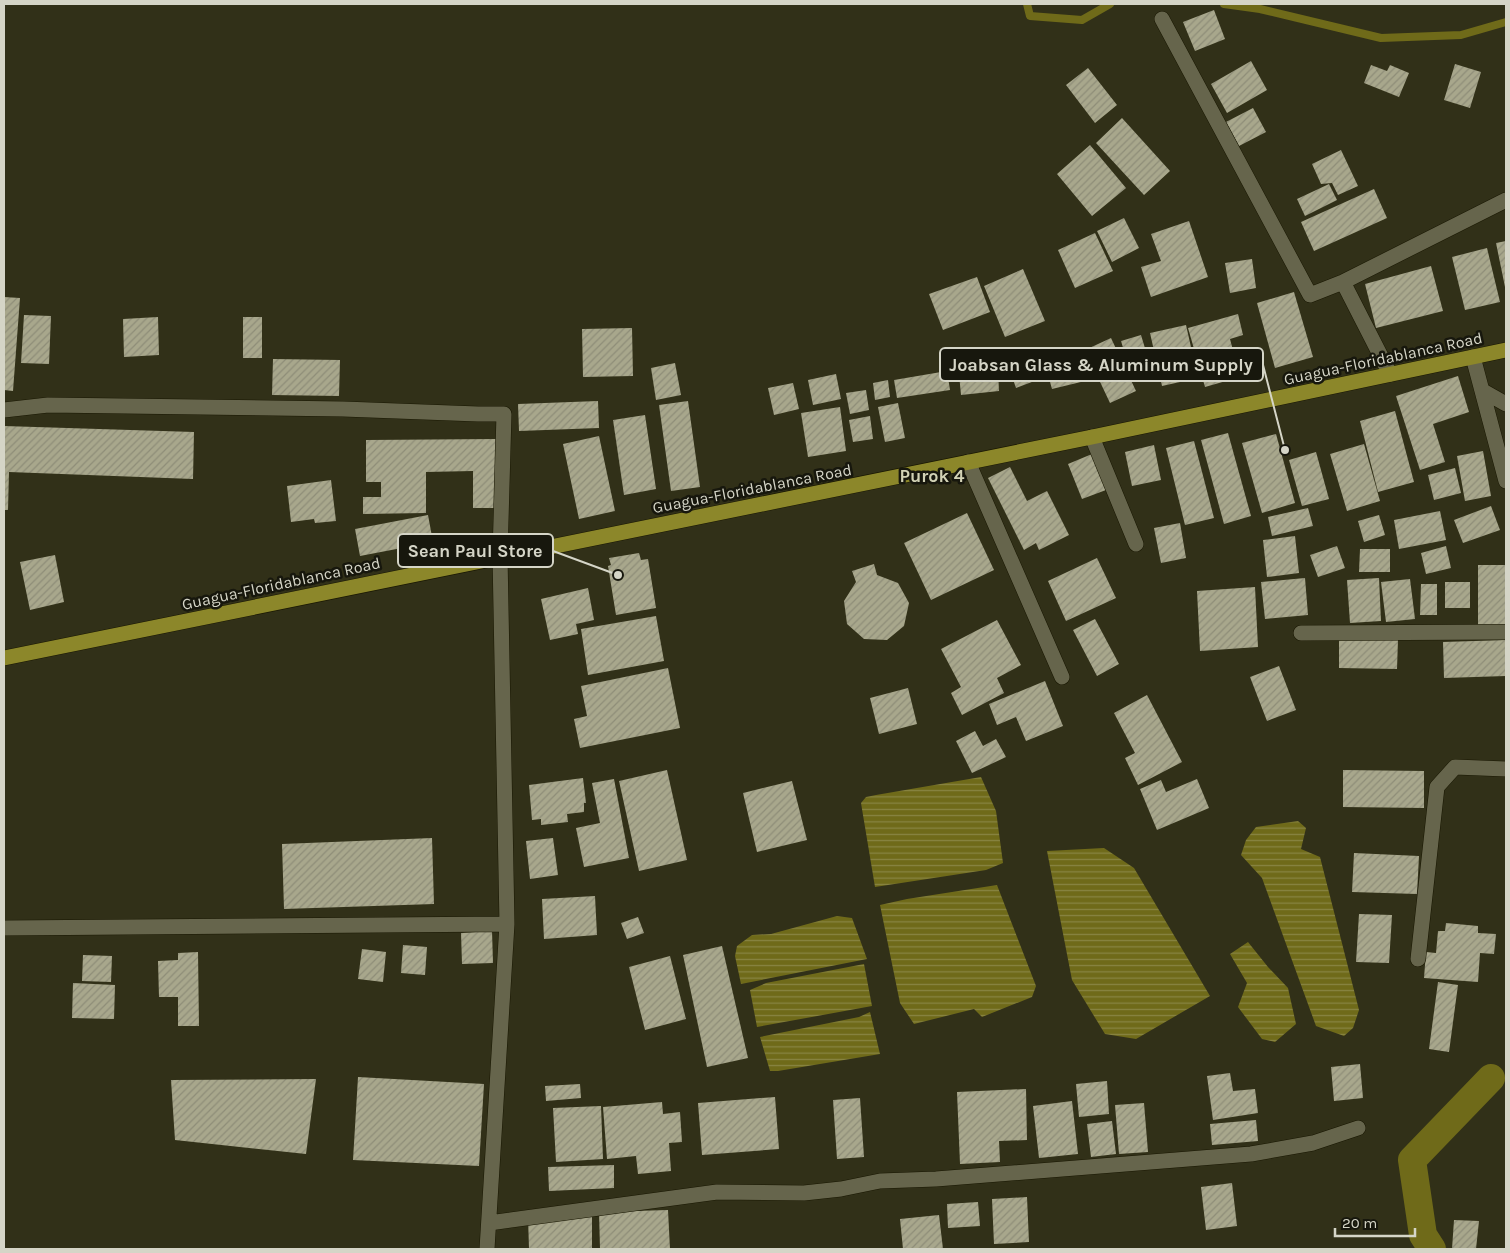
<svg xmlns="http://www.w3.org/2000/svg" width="1510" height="1253" font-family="Karla,sans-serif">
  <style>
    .water { fill: url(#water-rules) }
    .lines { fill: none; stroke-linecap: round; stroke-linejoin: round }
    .stream { stroke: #6f6a19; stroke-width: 8 }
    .canal { stroke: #6f6a19; stroke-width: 28 }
    .building { fill: url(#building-hatch) }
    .minor-casing { stroke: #191702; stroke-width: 16 }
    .major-casing { stroke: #191702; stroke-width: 16 }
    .minor { stroke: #66654c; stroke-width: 15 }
    .major { stroke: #8c872a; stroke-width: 15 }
    .labels { text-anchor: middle; stroke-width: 5; stroke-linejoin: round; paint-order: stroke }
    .street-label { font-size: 16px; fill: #d5d5c7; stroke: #17170d }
    .neighbourhood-label { font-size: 18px; font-weight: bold; fill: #d2d2b5; stroke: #17170d }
    .leader { fill: none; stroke: #d5d5c7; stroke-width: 2 }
    .callout-dot { fill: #d5d5c7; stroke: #17170d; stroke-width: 2 }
    .callout { fill: #17170d; stroke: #d5d5c7; stroke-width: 2 }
    .callout-label { font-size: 18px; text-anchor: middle; font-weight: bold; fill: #d5d5c7 }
  </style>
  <defs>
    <pattern id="water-rules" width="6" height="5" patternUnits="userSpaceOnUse" patternTransform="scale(1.25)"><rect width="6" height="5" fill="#6f6a19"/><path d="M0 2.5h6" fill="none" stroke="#898544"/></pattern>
    <pattern id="building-hatch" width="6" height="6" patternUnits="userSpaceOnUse" patternTransform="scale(1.25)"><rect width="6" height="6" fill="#a8a78c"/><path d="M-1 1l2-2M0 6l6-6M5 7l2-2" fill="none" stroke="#8e8d78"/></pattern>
  </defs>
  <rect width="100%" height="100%" fill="#313018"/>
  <path class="water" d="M 981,777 L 996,811 L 1003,863 L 986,870 L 875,887 L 861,803 L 866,797 L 876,795 Z
    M 1298,821 L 1306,828 L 1301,849 L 1320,857 L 1359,1010 L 1353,1028 L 1344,1036 L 1316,1026 L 1262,878 L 1241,855 L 1246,840 L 1256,827 Z
    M 1104,848 L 1134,868 L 1210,996 L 1136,1039 L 1105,1034 L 1072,980 L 1047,851 Z
    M 997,885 L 1036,986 L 1032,997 L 982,1017 L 974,1009 L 914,1024 L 900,1003 L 880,905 L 907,899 Z
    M 837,916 L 852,918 L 867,959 L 741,984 L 735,956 L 737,946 L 752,935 L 771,934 Z
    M 1248,942 L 1268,967 L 1288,988 L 1296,1024 L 1275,1042 L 1262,1039 L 1238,1007 L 1247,983 L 1230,954 Z
    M 864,964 L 872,1006 L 757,1027 L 750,990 L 766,983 Z
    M 870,1012 L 880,1054 L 778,1071 L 770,1071 L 760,1037 L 859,1017 Z"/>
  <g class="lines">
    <path class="stream" d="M 1027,4 L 1030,16 L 1082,20 L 1110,4
      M 1224,4 L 1260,9 L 1381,38 L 1461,35 L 1506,22"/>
    <path class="canal" d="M 1432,1249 L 1423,1235 L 1412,1160 L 1491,1078"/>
  </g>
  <path class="building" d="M 1214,10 L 1225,39 L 1195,51 L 1183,22 Z
    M 1251,61 L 1267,90 L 1227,113 L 1211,84 Z
    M 1455,64 L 1481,72 L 1470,108 L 1444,100 Z
    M 1371,65 L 1387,71 L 1390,65 L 1409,73 L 1399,97 L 1364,83 Z
    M 1088,68 L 1117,105 L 1095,123 L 1066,85 Z
    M 1253,108 L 1266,132 L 1239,146 L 1226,122 Z
    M 1122,118 L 1170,171 L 1144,195 L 1096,143 Z
    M 1090,145 L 1126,188 L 1092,216 L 1057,174 Z
    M 1341,150 L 1358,186 L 1338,195 L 1332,183 L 1321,184 L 1312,164 Z
    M 1329,184 L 1337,200 L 1305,216 L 1297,199 Z
    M 1374,189 L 1387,218 L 1314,251 L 1301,222 Z
    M 1124,218 L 1139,248 L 1112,262 L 1097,231 Z
    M 1189,221 L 1208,277 L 1151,297 L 1141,267 L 1161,261 L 1151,234 Z
    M 1095,233 L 1113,271 L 1075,288 L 1058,250 Z
    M 1506,241 L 1506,287 L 1505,287 L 1496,243 Z
    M 1487,248 L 1500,302 L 1465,310 L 1452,257 Z
    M 1252,259 L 1256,288 L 1230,293 L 1225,263 Z
    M 1431,266 L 1443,311 L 1376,328 L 1365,284 Z
    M 1023,269 L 1045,321 L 1005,337 L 984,286 Z
    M 977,277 L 990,312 L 943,330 L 929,294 Z
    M 1294,292 L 1313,357 L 1275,368 L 1257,303 Z
    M 4,297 L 20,298 L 13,391 L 4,390 Z
    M 1238,314 L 1243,335 L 1230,339 L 1240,377 L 1205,387 L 1188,328 Z
    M 24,315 L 51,316 L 49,364 L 21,363 Z
    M 158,317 L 159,355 L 124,357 L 123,319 Z
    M 243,317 L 262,317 L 262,358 L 243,358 Z
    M 1186,325 L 1198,378 L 1162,386 L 1150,333 Z
    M 632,328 L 633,376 L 583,377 L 582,329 Z
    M 1141,335 L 1151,368 L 1131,374 L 1121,341 Z
    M 1111,338 L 1136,391 L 1110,403 L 1085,350 Z
    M 1030,358 L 1037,380 L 1016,388 L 1008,365 Z
    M 273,359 L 340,360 L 339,396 L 272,395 Z
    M 1079,359 L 1085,381 L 1052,389 L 1046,368 Z
    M 675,363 L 681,395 L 656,400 L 651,368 Z
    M 947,371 L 950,390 L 897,398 L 894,380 Z
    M 998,371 L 999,391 L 961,395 L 959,374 Z
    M 836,374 L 841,399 L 813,405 L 808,380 Z
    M 1458,376 L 1469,412 L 1433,424 L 1445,462 L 1420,470 L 1396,396 Z
    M 888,380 L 890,397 L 875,400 L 873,383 Z
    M 793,383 L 799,409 L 774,415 L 768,388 Z
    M 866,390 L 869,410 L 850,414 L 846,393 Z
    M 598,401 L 599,428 L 519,431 L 518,404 Z
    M 688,401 L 700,487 L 671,491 L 659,405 Z
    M 898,403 L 905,438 L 885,442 L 878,407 Z
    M 840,407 L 846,451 L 808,457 L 801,413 Z
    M 1395,411 L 1414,482 L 1378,492 L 1360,421 Z
    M 645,415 L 656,489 L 624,495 L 613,420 Z
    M 870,416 L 873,439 L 853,442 L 849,420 Z
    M 4,426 L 194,432 L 193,479 L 9,472 L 8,510 L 4,510 Z
    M 1228,433 L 1251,516 L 1224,524 L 1201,440 Z
    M 1276,434 L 1295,503 L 1262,513 L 1242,443 Z
    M 599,436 L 615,511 L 579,519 L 563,444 Z
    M 496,439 L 496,508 L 473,508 L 473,471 L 426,472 L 426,513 L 363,514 L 363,497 L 381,497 L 381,482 L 366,482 L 366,440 Z
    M 1194,441 L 1214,518 L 1185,525 L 1166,448 Z
    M 1364,444 L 1380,501 L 1347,511 L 1330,454 Z
    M 1154,445 L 1161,480 L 1132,486 L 1125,452 Z
    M 1483,451 L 1491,496 L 1465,501 L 1457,456 Z
    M 1316,452 L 1329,499 L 1302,506 L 1289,460 Z
    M 1092,454 L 1106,490 L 1082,499 L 1068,464 Z
    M 1010,467 L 1027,501 L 1047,491 L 1069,535 L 1039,550 L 1036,543 L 1024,550 L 988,478 Z
    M 1455,468 L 1461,493 L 1434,500 L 1428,475 Z
    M 331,480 L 336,521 L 315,523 L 314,519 L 291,522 L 287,486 Z
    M 1491,506 L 1500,530 L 1463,543 L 1454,520 Z
    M 1308,508 L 1313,526 L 1272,536 L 1268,517 Z
    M 1440,511 L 1446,540 L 1399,549 L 1394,520 Z
    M 967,513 L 994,570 L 931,600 L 904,543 Z
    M 428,515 L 433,542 L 360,556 L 355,529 Z
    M 1379,515 L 1385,535 L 1364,542 L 1358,521 Z
    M 1180,523 L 1186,558 L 1161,563 L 1154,528 Z
    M 1295,536 L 1299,573 L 1267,577 L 1263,540 Z
    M 1337,546 L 1345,568 L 1318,577 L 1310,555 Z
    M 1446,546 L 1451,568 L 1426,574 L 1421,553 Z
    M 1360,549 L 1390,549 L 1390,572 L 1359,572 Z
    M 639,553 L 641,560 L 648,559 L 656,608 L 616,615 L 608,566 L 611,565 L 609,558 Z
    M 55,555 L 64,602 L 30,610 L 20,562 Z
    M 1097,558 L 1116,598 L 1066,621 L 1048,581 Z
    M 874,564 L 877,575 L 898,583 L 909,603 L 904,626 L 887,640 L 864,639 L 847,624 L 844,601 L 856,582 L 852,571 Z
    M 1478,565 L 1506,565 L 1506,625 L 1478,625 Z
    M 1305,578 L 1308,615 L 1265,619 L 1261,582 Z
    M 1379,578 L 1381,621 L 1350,623 L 1347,580 Z
    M 1410,579 L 1415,619 L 1386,622 L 1381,582 Z
    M 1445,582 L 1470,582 L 1470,608 L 1445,608 Z
    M 1421,584 L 1437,584 L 1437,615 L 1420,615 Z
    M 1255,587 L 1258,647 L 1200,651 L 1197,591 Z
    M 588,588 L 594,620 L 576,624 L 578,634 L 550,640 L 541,599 Z
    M 656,616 L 664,661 L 588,675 L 581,629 Z
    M 1095,619 L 1119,664 L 1097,676 L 1073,630 Z
    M 997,620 L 1021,665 L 997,678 L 1004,693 L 962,715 L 951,693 L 961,687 L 941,649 Z
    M 1339,639 L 1398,640 L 1397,669 L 1339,668 Z
    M 1506,640 L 1506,676 L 1444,678 L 1443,642 Z
    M 1279,666 L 1296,710 L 1267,721 L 1250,677 Z
    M 668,668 L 680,728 L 580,748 L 574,719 L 587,716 L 581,686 Z
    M 1045,681 L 1063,726 L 1026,741 L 1016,717 L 997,725 L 989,704 Z
    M 908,688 L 917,724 L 879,734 L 870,698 Z
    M 1147,695 L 1182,762 L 1138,785 L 1125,758 L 1135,753 L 1114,713 Z
    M 975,731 L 983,746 L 996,739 L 1006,757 L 972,773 L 956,741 Z
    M 667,770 L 687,860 L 639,871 L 619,781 Z
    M 1343,770 L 1424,771 L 1424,808 L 1343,807 Z
    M 583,778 L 586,803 L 584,803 L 584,812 L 567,814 L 568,822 L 541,825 L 541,819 L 532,820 L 529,785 Z
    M 614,779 L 629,858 L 584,867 L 576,828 L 600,823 L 592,783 Z
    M 1197,779 L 1209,808 L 1157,830 L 1140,789 L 1161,780 L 1166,792 Z
    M 792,781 L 807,840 L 757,852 L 743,793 Z
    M 432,838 L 434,904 L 284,909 L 282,844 Z
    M 553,838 L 558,875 L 530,879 L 526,841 Z
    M 1354,853 L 1419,856 L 1417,894 L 1352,892 Z
    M 595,896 L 597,935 L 544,939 L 542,899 Z
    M 1359,914 L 1392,915 L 1389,963 L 1356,962 Z
    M 638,917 L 644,933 L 627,939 L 621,923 Z
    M 1446,923 L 1478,926 L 1478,933 L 1496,934 L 1494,954 L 1480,953 L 1478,982 L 1424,978 L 1426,952 L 1436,953 L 1438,931 L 1445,931 Z
    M 492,931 L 493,963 L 462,964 L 461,933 Z
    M 403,945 L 427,947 L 425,975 L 401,973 Z
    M 722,946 L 748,1058 L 707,1067 L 683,955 Z
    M 362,949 L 386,952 L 383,982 L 358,979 Z
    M 198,952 L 199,1026 L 178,1026 L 178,997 L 159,997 L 158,961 L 178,960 L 178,953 Z
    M 83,955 L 112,956 L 111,982 L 82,981 Z
    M 670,956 L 686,1019 L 645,1030 L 629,967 Z
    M 1438,982 L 1458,985 L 1449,1052 L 1429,1049 Z
    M 73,983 L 115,985 L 114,1019 L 72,1018 Z
    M 1360,1064 L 1363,1098 L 1334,1101 L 1331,1067 Z
    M 1230,1073 L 1233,1091 L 1255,1089 L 1258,1113 L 1213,1120 L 1207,1076 Z
    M 358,1077 L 484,1084 L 479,1166 L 353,1160 Z
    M 316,1079 L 306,1154 L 175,1140 L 171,1080 Z
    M 1107,1081 L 1109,1114 L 1079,1117 L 1076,1084 Z
    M 580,1084 L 581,1098 L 546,1101 L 545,1086 Z
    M 1026,1089 L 1027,1140 L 999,1141 L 1000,1162 L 960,1164 L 957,1092 Z
    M 775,1097 L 779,1149 L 702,1155 L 698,1103 Z
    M 860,1098 L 864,1157 L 837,1159 L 833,1100 Z
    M 1072,1101 L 1078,1154 L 1039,1158 L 1033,1106 Z
    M 662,1102 L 663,1114 L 680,1112 L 682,1142 L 669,1143 L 671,1171 L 638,1174 L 636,1156 L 607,1159 L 603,1107 Z
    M 1144,1103 L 1148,1152 L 1119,1154 L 1115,1105 Z
    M 601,1106 L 603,1159 L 556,1162 L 553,1108 Z
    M 1256,1120 L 1258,1141 L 1212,1145 L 1210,1124 Z
    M 1112,1121 L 1116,1154 L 1091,1157 L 1087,1124 Z
    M 614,1165 L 614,1188 L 549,1191 L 548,1167 Z
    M 1232,1183 L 1237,1226 L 1206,1230 L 1201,1187 Z
    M 1027,1197 L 1029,1242 L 994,1244 L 992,1199 Z
    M 978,1202 L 980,1226 L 948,1228 L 947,1204 Z
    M 668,1210 L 670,1249 L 600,1249 L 599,1212 Z
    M 939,1215 L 943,1249 L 903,1249 L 900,1219 Z
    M 592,1216 L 592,1249 L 529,1249 L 528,1217 Z
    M 1454,1220 L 1479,1221 L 1476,1249 L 1452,1249 Z"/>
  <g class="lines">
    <g class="minor-casing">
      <path id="minor" d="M 1162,19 L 1310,295 L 1343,282
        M 1473,357 L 1506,481
        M 1390,374 L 1343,282 L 1506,200
        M 1483,391 L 1506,404
        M 4,410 L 48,405 L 343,409 L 478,414 L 504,414 L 500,556 L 507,924 L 487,1249
        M 1092,437 L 1136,544
        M 968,462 L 1062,677
        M 1301,633 L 1506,632
        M 4,928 L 507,924
        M 1418,959 L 1437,787 L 1455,767 L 1506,769
        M 489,1223 L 717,1192 L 804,1193 L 841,1189 L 880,1181 L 936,1179 L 1251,1154 L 1313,1143 L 1358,1128"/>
    </g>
    <g class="major-casing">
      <path id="major" d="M 4,658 L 1092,437 L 1506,350"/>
    </g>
    <use href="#minor" class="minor"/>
    <use href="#major" class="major"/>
  </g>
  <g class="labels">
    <g class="street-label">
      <text transform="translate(1383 358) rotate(-12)" y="6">Guagua-Floridablanca Road</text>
      <text transform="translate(752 488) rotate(-11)" y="6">Guagua-Floridablanca Road</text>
      <text transform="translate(281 583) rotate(-12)" y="6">Guagua-Floridablanca Road</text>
    </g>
    <g class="neighbourhood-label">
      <text x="932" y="482">Purok 4</text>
    </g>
  </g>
  <path class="leader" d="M1285 450L1263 365M618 575L553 551"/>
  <g class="callout-dot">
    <circle cx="1285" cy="450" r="5"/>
    <circle cx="618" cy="575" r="5"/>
  </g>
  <g class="callout">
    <rect x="940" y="348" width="323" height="33" rx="5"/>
    <rect x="398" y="534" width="155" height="33" rx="5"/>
  </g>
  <g class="callout-label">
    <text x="1101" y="371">Joabsan Glass &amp; Aluminum Supply</text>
    <text x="475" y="557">Sean Paul Store</text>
  </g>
  <rect width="1510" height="1253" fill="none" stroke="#d5d5c7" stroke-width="10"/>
  <path d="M1335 1228v8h80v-8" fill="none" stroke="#d5d5c7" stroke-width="2.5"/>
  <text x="1342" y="1228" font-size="15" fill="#d5d5c7" stroke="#17170d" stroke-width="4" paint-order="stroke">20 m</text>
</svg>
